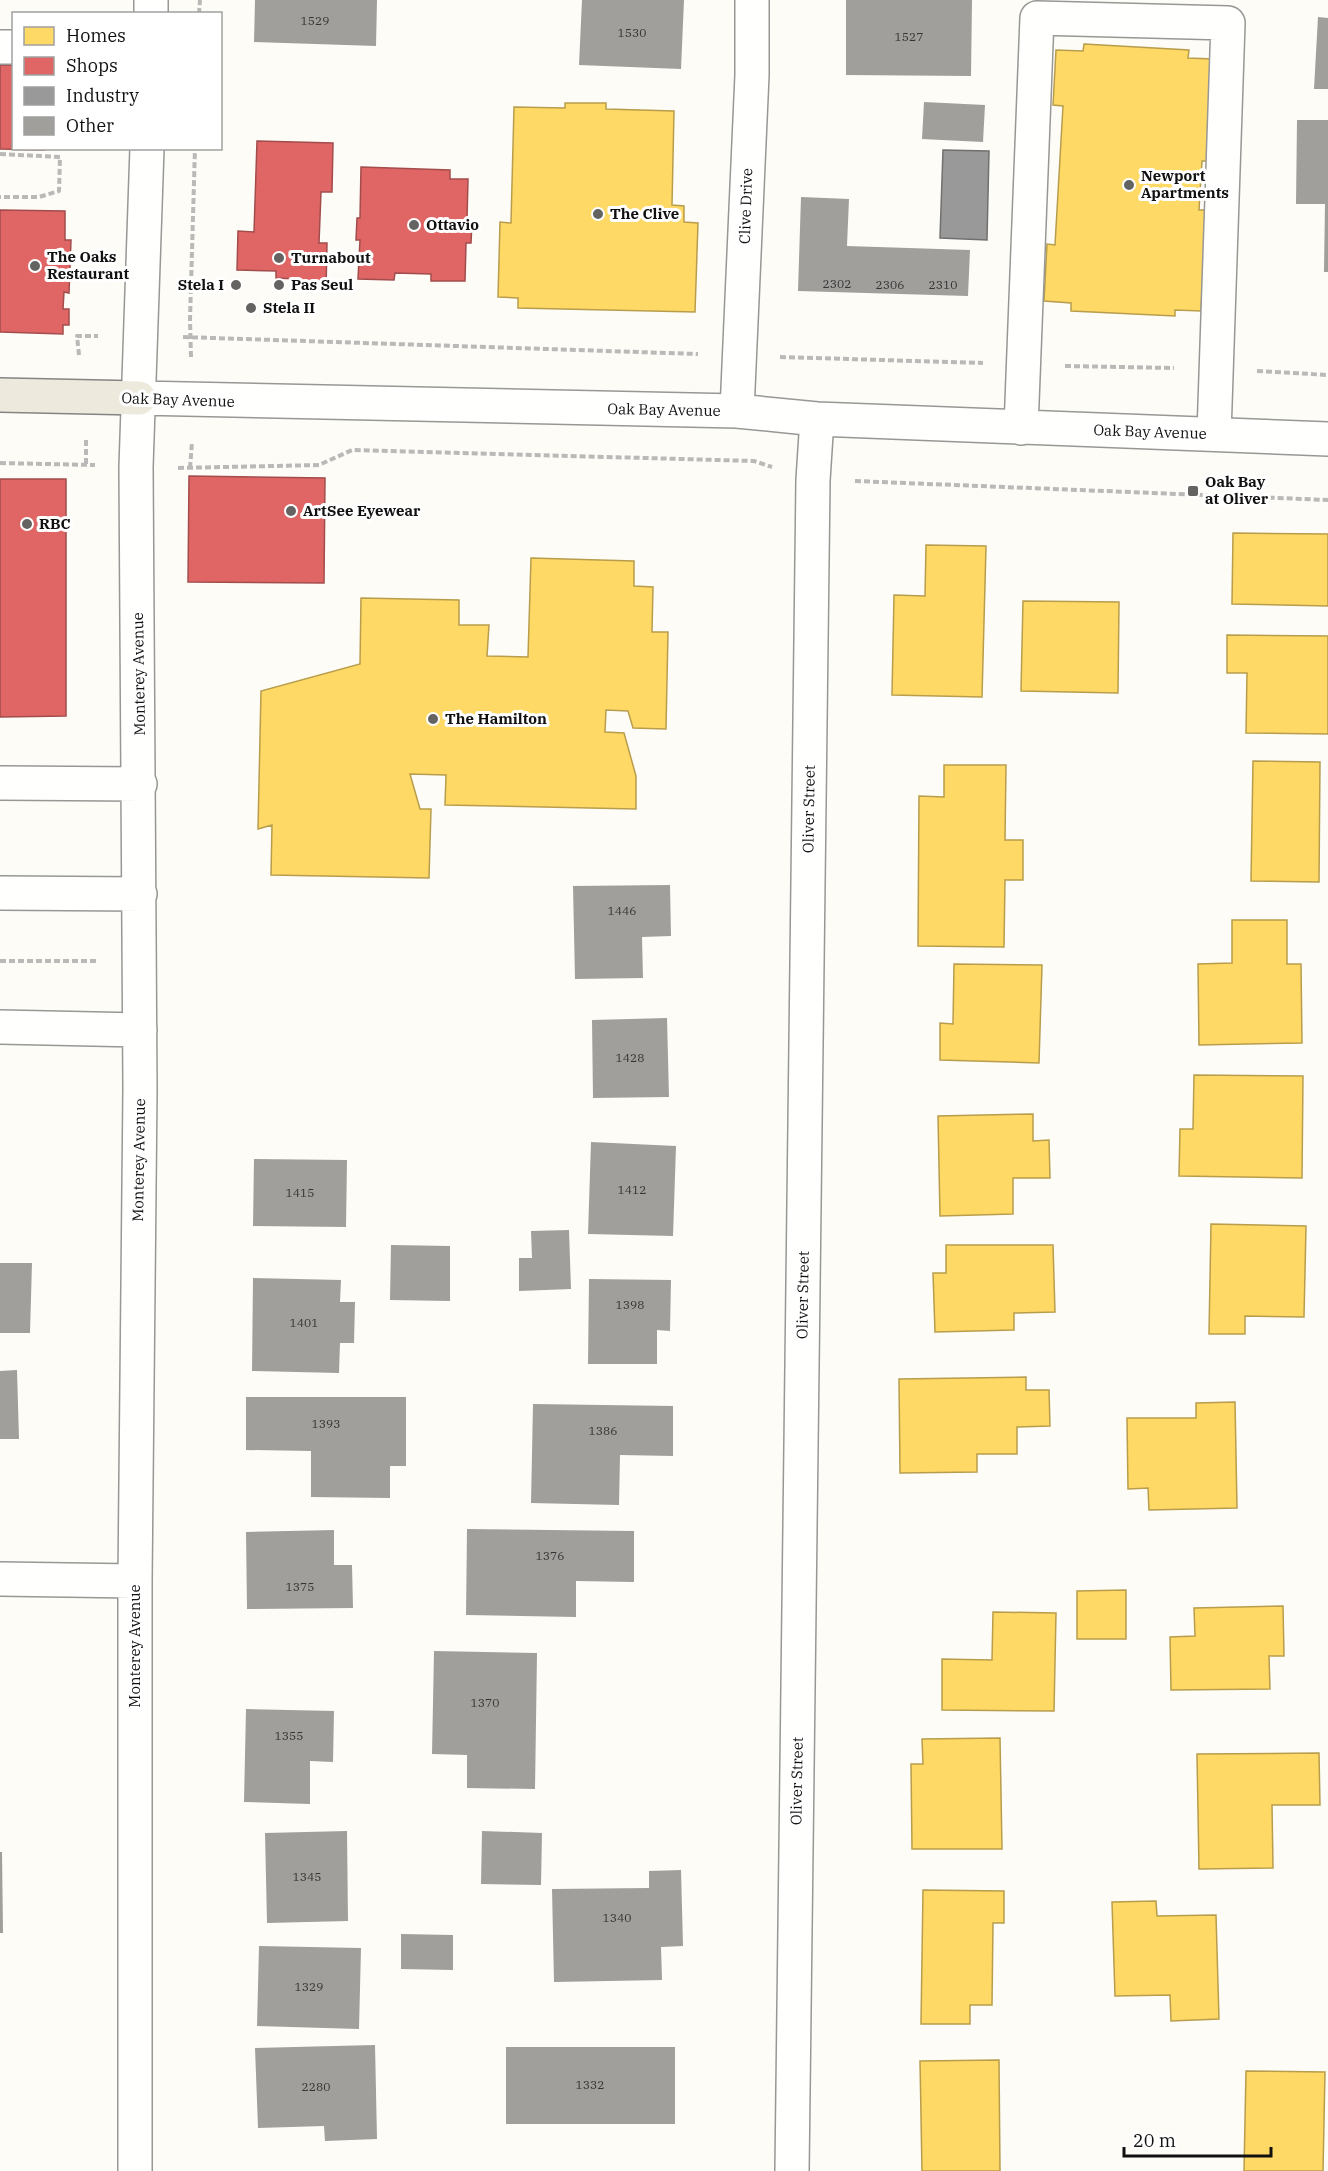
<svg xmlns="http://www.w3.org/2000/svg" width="1328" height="2171" font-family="'IBM Plex Serif',serif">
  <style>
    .homes { fill: #ffd966; stroke: #b89d4c; stroke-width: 1.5 }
    .shops { fill: #e06666; stroke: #a24c4c; stroke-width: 1.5 }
    .industry { fill: #999; stroke: #707070; stroke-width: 1.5 }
    .building { fill: #a19f9c }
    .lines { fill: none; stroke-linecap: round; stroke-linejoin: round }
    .minor-casing { stroke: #979795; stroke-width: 36 }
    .major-casing { stroke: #858482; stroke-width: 36 }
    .path { stroke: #b9b9b8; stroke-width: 4; stroke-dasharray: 6 3; stroke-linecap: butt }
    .minor { stroke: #fffffe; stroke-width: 33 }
    .major { stroke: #ede9dc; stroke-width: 33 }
    .poi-dot { fill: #646362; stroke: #fff; stroke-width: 2 }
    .labels { text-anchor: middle; stroke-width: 6; stroke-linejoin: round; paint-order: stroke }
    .number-label { font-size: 12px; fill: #353434 }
    .poi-label { font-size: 15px; font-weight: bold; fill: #111; stroke: #fff; text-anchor: start }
    .street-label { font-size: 15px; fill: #111; stroke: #fff }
  </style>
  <rect width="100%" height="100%" fill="#fdfcf7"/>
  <path class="homes" d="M 1084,44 L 1189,50 L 1188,58 L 1213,59 L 1208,161 L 1202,161 L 1199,210 L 1206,210 L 1201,311 L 1175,310 L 1175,316 L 1071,311 L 1071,303 L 1044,301 L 1047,244 L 1055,245 L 1063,106 L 1053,105 L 1056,50 L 1083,51 Z
    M 565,103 L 606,103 L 606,109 L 674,111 L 672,205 L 684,206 L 684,222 L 698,223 L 695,312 L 518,308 L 518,298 L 498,297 L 500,222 L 511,223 L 514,107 L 565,108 Z
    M 1233,533 L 1328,534 L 1328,606 L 1232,604 Z
    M 926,545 L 986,546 L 982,697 L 892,695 L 894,595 L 925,596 Z
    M 531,558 L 634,561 L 634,586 L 653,587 L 652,632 L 668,632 L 666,729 L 633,728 L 628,711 L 606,710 L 605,732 L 624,733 L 636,776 L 636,809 L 445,805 L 446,775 L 410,774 L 420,809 L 431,809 L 429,878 L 271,875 L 272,825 L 258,829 L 261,691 L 360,664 L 361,598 L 459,600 L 459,625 L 489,625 L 487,656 L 528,657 Z
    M 1023,601 L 1119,602 L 1118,693 L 1021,691 Z
    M 1227,635 L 1328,636 L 1328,734 L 1246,733 L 1247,673 L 1227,673 Z
    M 1253,761 L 1320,762 L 1319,882 L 1251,881 Z
    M 944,765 L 1006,765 L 1005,840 L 1023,840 L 1023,880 L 1005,880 L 1004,947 L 918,946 L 919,796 L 944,797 Z
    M 1232,920 L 1287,920 L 1287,964 L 1301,964 L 1302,1043 L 1199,1045 L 1198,964 L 1232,963 Z
    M 954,964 L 1042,965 L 1039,1063 L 940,1060 L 940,1023 L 953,1024 Z
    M 1194,1075 L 1303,1076 L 1302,1178 L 1179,1176 L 1180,1129 L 1193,1129 Z
    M 1033,1114 L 1033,1141 L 1049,1140 L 1050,1178 L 1013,1178 L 1013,1214 L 940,1216 L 938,1116 Z
    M 1211,1224 L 1306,1226 L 1304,1317 L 1245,1316 L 1245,1334 L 1209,1334 Z
    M 946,1245 L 1053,1245 L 1055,1312 L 1014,1313 L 1014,1330 L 935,1332 L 933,1273 L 946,1273 Z
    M 1026,1377 L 1026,1390 L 1049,1390 L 1050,1426 L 1017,1427 L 1017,1454 L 977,1454 L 977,1472 L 900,1473 L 899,1379 Z
    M 1235,1402 L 1237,1508 L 1149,1510 L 1148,1488 L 1128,1489 L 1127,1418 L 1196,1418 L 1196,1403 Z
    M 1126,1590 L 1126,1639 L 1077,1639 L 1077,1591 Z
    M 1283,1606 L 1284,1656 L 1269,1656 L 1270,1689 L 1171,1690 L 1170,1637 L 1195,1636 L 1194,1608 Z
    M 993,1612 L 1056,1613 L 1054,1711 L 942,1710 L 942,1659 L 992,1660 Z
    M 1000,1738 L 1002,1849 L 912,1849 L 911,1764 L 923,1764 L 922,1739 Z
    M 1319,1753 L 1320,1805 L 1272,1805 L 1273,1868 L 1199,1869 L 1197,1754 Z
    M 923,1890 L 1004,1891 L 1004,1923 L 993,1923 L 992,2005 L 970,2005 L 970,2024 L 921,2024 Z
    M 1156,1901 L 1157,1916 L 1216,1915 L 1219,2019 L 1171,2021 L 1170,1995 L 1115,1996 L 1112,1902 Z
    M 999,2060 L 1000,2171 L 922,2171 L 920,2061 Z
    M 1246,2071 L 1325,2072 L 1323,2171 L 1244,2171 Z"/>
  <path class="shops" d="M 0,65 L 14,65 L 14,148 L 45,150 L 0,149 Z
    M 257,141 L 333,143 L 332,192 L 321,192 L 319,243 L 327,243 L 326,289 L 298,288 L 298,279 L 276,278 L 276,271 L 237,270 L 238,231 L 254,232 Z
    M 361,167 L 450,170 L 450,179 L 468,179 L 467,220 L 472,221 L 471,243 L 466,243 L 465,281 L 431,281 L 431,274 L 395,273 L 394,280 L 358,279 L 360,240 L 356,240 L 357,218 L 360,218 Z
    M 0,210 L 65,211 L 65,240 L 71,240 L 69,293 L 64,292 L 63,309 L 69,309 L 69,325 L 63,325 L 63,334 L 0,332 Z
    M 189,476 L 325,478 L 324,583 L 188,582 Z
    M 0,479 L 66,479 L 66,716 L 0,717 Z"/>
  <path class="industry" d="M 943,150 L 989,151 L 987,240 L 940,238 Z"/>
  <path class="building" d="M 255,0 L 377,0 L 376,46 L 254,42 Z
    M 582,0 L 684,0 L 681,69 L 579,65 Z
    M 846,0 L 972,0 L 971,76 L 846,75 Z
    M 1318,17 L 1328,18 L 1328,89 L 1314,89 Z
    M 924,102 L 985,105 L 983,142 L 922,139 Z
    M 1297,120 L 1328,120 L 1328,272 L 1324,272 L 1325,204 L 1296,204 Z
    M 801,197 L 849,199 L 847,246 L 970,250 L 968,296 L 798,291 Z
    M 670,885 L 671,936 L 642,937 L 643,978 L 575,979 L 573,886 Z
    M 667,1018 L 669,1097 L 593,1098 L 592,1020 Z
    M 591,1142 L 676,1146 L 673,1236 L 588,1234 Z
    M 254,1159 L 347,1160 L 346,1227 L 253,1226 Z
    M 569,1230 L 571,1289 L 519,1291 L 519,1258 L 532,1258 L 531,1231 Z
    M 391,1245 L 450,1246 L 450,1301 L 390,1300 Z
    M 0,1263 L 32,1263 L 30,1333 L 0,1333 Z
    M 253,1278 L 341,1280 L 340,1302 L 355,1302 L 354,1343 L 340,1343 L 339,1373 L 252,1371 Z
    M 589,1279 L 671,1280 L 670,1331 L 657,1330 L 657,1364 L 588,1364 Z
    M 17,1370 L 19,1439 L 0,1439 L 0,1371 Z
    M 246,1397 L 406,1397 L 406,1466 L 390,1466 L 390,1498 L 311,1497 L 311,1451 L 246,1450 Z
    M 533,1404 L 673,1406 L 673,1456 L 620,1455 L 619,1505 L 531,1503 Z
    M 467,1529 L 634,1531 L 634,1582 L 576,1581 L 576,1617 L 466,1615 Z
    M 334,1530 L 334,1565 L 352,1565 L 353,1608 L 247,1609 L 246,1532 Z
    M 434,1651 L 537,1653 L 535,1789 L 467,1788 L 467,1755 L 432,1754 Z
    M 246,1709 L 334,1711 L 333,1762 L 310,1761 L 310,1804 L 244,1802 Z
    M 347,1831 L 348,1921 L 267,1923 L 265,1833 Z
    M 482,1831 L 542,1833 L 541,1885 L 481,1884 Z
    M 0,1852 L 2,1852 L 3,1933 L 0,1933 Z
    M 681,1870 L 683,1946 L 661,1947 L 662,1980 L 554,1982 L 552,1889 L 649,1888 L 649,1871 Z
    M 401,1934 L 453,1935 L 453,1970 L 401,1969 Z
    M 259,1946 L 361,1948 L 359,2029 L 257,2026 Z
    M 375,2045 L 377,2139 L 325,2141 L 324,2126 L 258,2128 L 255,2048 Z
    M 506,2047 L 675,2047 L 675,2124 L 506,2124 Z"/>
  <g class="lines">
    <g class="minor-casing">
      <path id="minor" d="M 151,14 L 151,0
        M 0,47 L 14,47
        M 139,398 L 737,411 L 817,419 L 1328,439
        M 737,411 L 752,75 L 752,0
        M 1021,428 L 1037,18 L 1228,23 L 1214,434
        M 0,783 L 140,784
        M 0,893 L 140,894
        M 0,1027 L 140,1030
        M 0,1579 L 135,1581
        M 135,2171 L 135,1581 L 140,1089 L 136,467 L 147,148
        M 792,2171 L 813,480 L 817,419"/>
    </g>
    <g class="major-casing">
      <path id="major" d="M 0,395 L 139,398"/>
    </g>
    <path class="path" d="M 199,14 L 200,0
      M 0,154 L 60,157 L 59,191 L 39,197 L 0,197
      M 183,337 L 698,354
      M 79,355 L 77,336 L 98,336
      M 191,357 L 190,320 L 195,148
      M 780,357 L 983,363
      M 1065,366 L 1174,368
      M 1257,371 L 1328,375
      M 86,440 L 86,465
      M 0,463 L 95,465
      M 178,468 L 319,465 L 352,450 L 754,461 L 772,467
      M 190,468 L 192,442
      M 855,481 L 1328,500
      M 0,961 L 97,961"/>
    <use href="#minor" class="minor"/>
    <use href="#major" class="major"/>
  </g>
  <g class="poi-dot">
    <circle cx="1129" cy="185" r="6"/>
    <circle cx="598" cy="214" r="6"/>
    <circle cx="414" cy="225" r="6"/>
    <circle cx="279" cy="258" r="6"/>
    <circle cx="35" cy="266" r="6"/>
    <circle cx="236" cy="285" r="6"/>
    <circle cx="279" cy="285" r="6"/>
    <circle cx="251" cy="308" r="6"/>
    <rect x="1187" y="485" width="12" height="12" rx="3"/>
    <circle cx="291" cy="511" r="6"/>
    <circle cx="27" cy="524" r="6"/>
    <circle cx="433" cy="719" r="6"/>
  </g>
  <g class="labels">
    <g class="number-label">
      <text x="315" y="25">1529</text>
      <text x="632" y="37">1530</text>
      <text x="909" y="41">1527</text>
      <text x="837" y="288">2302</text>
      <text x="890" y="289">2306</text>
      <text x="943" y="289">2310</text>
      <text x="622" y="915">1446</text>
      <text x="630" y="1062">1428</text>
      <text x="632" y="1194">1412</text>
      <text x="300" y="1197">1415</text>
      <text x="630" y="1309">1398</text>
      <text x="304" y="1327">1401</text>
      <text x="326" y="1428">1393</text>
      <text x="603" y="1435">1386</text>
      <text x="550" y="1560">1376</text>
      <text x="300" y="1591">1375</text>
      <text x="485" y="1707">1370</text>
      <text x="289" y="1740">1355</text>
      <text x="307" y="1881">1345</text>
      <text x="617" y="1922">1340</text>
      <text x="309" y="1991">1329</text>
      <text x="590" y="2089">1332</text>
      <text x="316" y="2091">2280</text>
    </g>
    <g class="poi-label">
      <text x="1141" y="181">Newport<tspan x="1141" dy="17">Apartments</tspan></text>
      <text x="610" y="219">The Clive</text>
      <text x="426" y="230">Ottavio</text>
      <text x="47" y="262">The Oaks<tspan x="47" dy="17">Restaurant</tspan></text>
      <text x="291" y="263">Turnabout</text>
      <text x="224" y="290" text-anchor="end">Stela I</text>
      <text x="291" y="290">Pas Seul</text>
      <text x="263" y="313">Stela II</text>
      <text x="1205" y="487">Oak Bay<tspan x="1205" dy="17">at Oliver</tspan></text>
      <text x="303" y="516">ArtSee Eyewear</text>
      <text x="39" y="529">RBC</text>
      <text x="445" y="724">The Hamilton</text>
    </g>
    <g class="street-label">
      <text transform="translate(746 206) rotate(-88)" y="5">Clive Drive</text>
      <text transform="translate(178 400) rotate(2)" y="5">Oak Bay Avenue</text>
      <text transform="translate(664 410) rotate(1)" y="5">Oak Bay Avenue</text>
      <text transform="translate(1150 432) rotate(2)" y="5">Oak Bay Avenue</text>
      <text transform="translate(139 674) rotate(-91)" y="5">Monterey Avenue</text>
      <text transform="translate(809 809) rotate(-89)" y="5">Oliver Street</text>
      <text transform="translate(139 1160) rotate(-89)" y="5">Monterey Avenue</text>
      <text transform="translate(803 1295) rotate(-89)" y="5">Oliver Street</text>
      <text transform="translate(135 1646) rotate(-90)" y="5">Monterey Avenue</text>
      <text transform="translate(797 1781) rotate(-89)" y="5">Oliver Street</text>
    </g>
  </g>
  <rect x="12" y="12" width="210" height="138" fill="#ffffff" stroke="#a0a0a0" stroke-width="1.5"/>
  <rect x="24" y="27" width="30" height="18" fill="#ffd966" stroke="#a0a0a0" stroke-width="1.5"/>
  <text x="66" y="42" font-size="18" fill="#111111">Homes</text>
  <rect x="24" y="57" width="30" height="18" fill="#e06666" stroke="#a0a0a0" stroke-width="1.5"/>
  <text x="66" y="72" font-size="18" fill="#111111">Shops</text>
  <rect x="24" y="87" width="30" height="18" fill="#999999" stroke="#a0a0a0" stroke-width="1.5"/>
  <text x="66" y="102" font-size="18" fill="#111111">Industry</text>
  <rect x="24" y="117" width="30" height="18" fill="#a19f9c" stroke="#a0a0a0" stroke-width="1.5"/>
  <text x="66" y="132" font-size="18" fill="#111111">Other</text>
  <path d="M1124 2147v9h147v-9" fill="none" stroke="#111111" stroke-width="3"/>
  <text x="1133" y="2147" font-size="18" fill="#111111" stroke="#ffffff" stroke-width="4.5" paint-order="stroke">20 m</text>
</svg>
